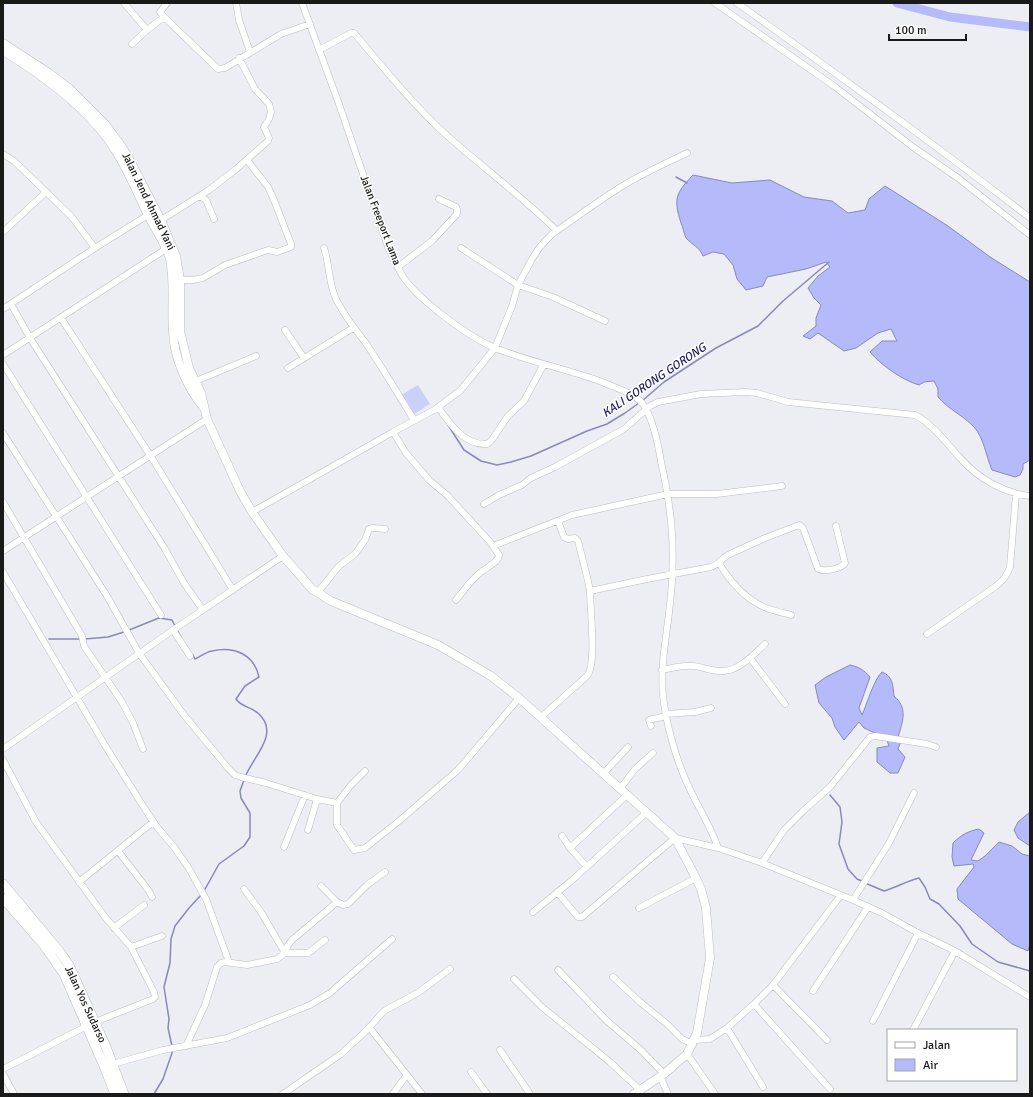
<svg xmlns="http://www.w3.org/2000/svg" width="1033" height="1097" font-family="Signika,sans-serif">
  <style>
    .green { fill: #cbd0f9 }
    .water { fill: #b4bafa; stroke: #868ab7 }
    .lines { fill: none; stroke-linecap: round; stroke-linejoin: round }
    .stream { stroke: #868ab7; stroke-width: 1.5 }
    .river { stroke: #b4bafa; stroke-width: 9 }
    .minor-casing { stroke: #bbbcc1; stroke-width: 7 }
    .major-casing { stroke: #bbbcc1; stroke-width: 9 }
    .highway-casing { stroke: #bbbcc1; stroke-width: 10 }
    .minor { stroke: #fff; stroke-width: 6 }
    .major { stroke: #fff; stroke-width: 8 }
    .highway { stroke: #fff; stroke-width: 9 }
    .labels { text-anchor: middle; stroke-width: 3; stroke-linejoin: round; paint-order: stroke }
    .street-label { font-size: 11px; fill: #19191a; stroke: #fff }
    .water-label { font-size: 12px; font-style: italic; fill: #262068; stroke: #fff }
  </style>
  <rect width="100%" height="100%" fill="#edeef3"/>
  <path class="green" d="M 418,385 L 430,404 L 414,414 L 401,395 Z"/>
  <path class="water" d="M 693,175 L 732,183 L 770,180 L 804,197 L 832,201 L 848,213 L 865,210 L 869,199 L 885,186 L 948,226 L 990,257 L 1030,282 L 1030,460 L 1023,464 L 1023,469 L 1020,475 L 1015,477 L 992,470 C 986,456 984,438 974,427 C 964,416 948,409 938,397 L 938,389 L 934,381 L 924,382 L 919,385 C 902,380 881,365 870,352 L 882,341 L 897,341 L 891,329 L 878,333 L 856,348 L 844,351 L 818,333 L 810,339 L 803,336 L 816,326 L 816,318 L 821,305 L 814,298 L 808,288 L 818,276 L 830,267 L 826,262 L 806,269 L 767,277 L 763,286 L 746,290 L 737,279 L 733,265 L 724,254 L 713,252 L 703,256 C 699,246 692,245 686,238 C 684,234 683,227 681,223 C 673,198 676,193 693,175 Z
    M 850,665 C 859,667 864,670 870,677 L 859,708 L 862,715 C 867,704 874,679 882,672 C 893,676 893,686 894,696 C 908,708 903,721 898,737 L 901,741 L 898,749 L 905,757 L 898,773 L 890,773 L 877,762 L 877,748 L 889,746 L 886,738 L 864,728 L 859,722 L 844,740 L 835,727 L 832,718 L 819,703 L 815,685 L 826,677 Z
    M 1030,812 L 1030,846 L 1018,838 L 1014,830 L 1018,822 Z
    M 979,829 L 984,833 L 971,860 L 978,861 L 985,856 L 999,842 L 1012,846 L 1022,854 L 1030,856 L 1030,943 L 1028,951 L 1012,944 L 958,899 L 957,889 L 974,867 L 973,864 L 954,866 L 952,857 L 953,843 C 961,835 968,831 979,829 Z"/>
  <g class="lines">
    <path class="stream" d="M 676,177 L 687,183
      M 642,401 L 664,382 L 716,348 L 758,326 L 783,301 L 829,262
      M 448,425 L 464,450 L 481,461 L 497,465 L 511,462 L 531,456 L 587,431 L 607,424 L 625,413 L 639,403
      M 129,630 L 159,618 L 172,620 L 175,626
      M 177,630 L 181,637
      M 49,639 L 81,639
      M 85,639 L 108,637 L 124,632
      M 193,655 L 195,659 C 201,656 206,652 212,651 C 234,646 254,654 259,677 L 245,686 L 236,699 C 241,707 252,707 259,714 C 280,734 253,757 245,777
      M 830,795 L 840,807 L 842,822 L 839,844 L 848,869 L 857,879 L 862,881
      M 865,883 L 884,891 C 897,887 907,881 919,878 L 925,887 L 930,899 L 939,904 L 960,926 L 972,944 L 998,962 L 1030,971
      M 204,891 L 219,864 L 244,846 L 250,837 L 250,813 L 241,798 L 240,791 L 244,780
      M 172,1046 L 168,1028 L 169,1019 L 164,987 L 170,963 L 171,939 L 175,926 L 189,908 L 202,894
      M 154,1094 L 163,1079 L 172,1053 L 172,1050"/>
    <path class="river" d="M 897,3 L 950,17 L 1030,27"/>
    <g class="minor-casing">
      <path id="minor" d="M 124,3 L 147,30 L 132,44
        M 236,3 L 239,20 L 250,52
        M 302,3 L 339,104 L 388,247 C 393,257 397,268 404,278 C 420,301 469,337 495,348 C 530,362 567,369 602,382 C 615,388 637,393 645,407 C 654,423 658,443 661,462 C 672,510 676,554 670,604 C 667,634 660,665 663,696 C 666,723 676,760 688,785 C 697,806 711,826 718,848
        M 715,3 L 834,86 L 913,147 L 958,178 L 1030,235
        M 737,3 C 836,73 934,144 1030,218
        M 164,17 L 218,69 L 225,68 L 281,34 L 310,24
        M 147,30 L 164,17 L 160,12 L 167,3
        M 319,50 L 351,33 L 354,33 C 382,66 410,101 442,131 C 479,165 521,195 557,231
        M 3,154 L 14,161 L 71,216 L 95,248
        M 200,196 L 206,200 L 214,219
        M 161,220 L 209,190 L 235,170 L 268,141 L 269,138 L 264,127 L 269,119 L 271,112 L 269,104 L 255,89 L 239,58
        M 3,232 L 46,192
        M 324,248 C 330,265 328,282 336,299 C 344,315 354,328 365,342 C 382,367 398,394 414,420
        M 461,248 L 518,285 L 553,297 L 605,321
        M 398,267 L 432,241 L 457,214 L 457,209 L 456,207 L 439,199
        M 180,280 L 193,280 L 203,278 L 225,265 L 268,250 L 277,252 L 291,247 L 291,244 L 274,200 L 268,187 L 247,160
        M 11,304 L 30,338 L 165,549 L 184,583 L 203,610
        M 3,309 L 95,248 L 148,215
        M 61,318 L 150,455 L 233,590
        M 285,330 L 304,358
        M 3,355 L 169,247
        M 3,364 L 161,615
        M 288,368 L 353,328
        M 196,381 L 256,356
        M 438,407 C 449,423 465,446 487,444 L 491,441 L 508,416 L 524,401 L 544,364
        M 393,432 L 406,453 L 418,467 L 429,480 L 448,496 L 491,543 L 499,555 C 499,562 487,567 481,572 C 471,580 464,590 456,600
        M 3,433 L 107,596 L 139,653 L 184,715 L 228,768 L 235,775 L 241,777 L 266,783 L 317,799 L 337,803 L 337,825 L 354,850 L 365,848 L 399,821 L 458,770 L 519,698
        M 3,502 L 82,636 L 84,646 L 122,702 L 133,723 L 143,749
        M 484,504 L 499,495 L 522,485 L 531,478 L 555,467 L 624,429 L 650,406 L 658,402 L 701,394 L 746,392 L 757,393 L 788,402 L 915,415 C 934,425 947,444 961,459 C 979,479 1004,493 1030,496
        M 252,512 L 393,432 L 434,410 L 460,391 L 495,348 L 512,306 L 518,285 L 532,259 L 539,248 L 552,234 C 576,218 599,200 624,185 C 644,173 666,163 687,153
        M 558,521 L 564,537 L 568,539 L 575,538 L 578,541 L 588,581 L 590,591
        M 493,546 L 572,515 L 668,494 L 717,494 L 782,486
        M 3,551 L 207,419
        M 719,563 C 728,578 742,595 758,604 C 768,610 780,612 791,615
        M 3,572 L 106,747 L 145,809 L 157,827 L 174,847 L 188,867 L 206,899 L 229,962
        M 318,592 L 339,566 L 355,554 L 365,540 L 369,529 L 373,528 L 385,529
        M 173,630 L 190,656
        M 927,634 L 996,586 C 1003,580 1007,576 1010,567 L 1016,494
        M 750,658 L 785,704
        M 662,670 C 672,668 683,665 693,666 C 704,667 713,672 724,671 C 740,670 754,654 765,644
        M 666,714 L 695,712 L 711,708
        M 540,718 L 587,676 C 597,665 590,608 590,591 L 647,579 L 711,567 C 719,564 723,557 730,554 L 765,538 L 799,525 L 801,526 L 803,528 L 818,569 C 825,572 841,569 845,563 L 836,526
        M 651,726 L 649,720 L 666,716
        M 3,749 L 173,630 L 283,556
        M 3,760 L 36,822 L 105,917 L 131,947 L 154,992 L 155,997 L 153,999 L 95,1022
        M 603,774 L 628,747
        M 620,789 L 635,769 L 653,753
        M 337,803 L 351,785 L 365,771
        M 308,830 L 317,799
        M 562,836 L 570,848 L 587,867
        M 284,847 L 305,795
        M 570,848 L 627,795
        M 118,851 L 149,891 L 152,897
        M 762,863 L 784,830 L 803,811 L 830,787 L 870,737 L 875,736 L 927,744 L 936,747
        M 79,882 L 153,822
        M 321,886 L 337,902
        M 244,889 L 261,912 L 285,953 L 308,953 L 325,940
        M 557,892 L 578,917 L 582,917 L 675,838 L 718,848 L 762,863 L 853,900 L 882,913 L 918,933 L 955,951 L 1030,997
        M 853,900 L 889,843 L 914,793
        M 639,908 L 696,878
        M 533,912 L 570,882 L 646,813
        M 114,928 L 144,905
        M 131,947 L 162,936
        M 558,970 L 607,1021 L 642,1051 L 664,1074
        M 613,977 L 640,1002 L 667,1024 L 682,1039 L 693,1044
        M 514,979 L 542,1007 L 610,1062 L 640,1090
        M 773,985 L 827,1040
        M 813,991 L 868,907
        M 754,1004 L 830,1089
        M 873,1021 L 918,933
        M 369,1027 L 422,1094
        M 727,1028 L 763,1087
        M 913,1030 L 955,951
        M 695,1040 L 710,1039 L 727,1028 L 754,1004 L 773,985 L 841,895
        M 186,1046 L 205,1005 L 217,967 L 221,963 L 225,962 L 247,965 L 277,959 L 285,953 L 288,945 L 292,940 L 337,902 L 343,905 L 348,904 L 367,885 L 385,872
        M 500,1050 L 530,1094
        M 687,1054 L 715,1094
        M 113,1064 L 163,1050 L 227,1038 L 310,1005 L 330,993 L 392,939
        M 3,1069 L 87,1026
        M 471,1072 L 487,1094
        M 3,1074 L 14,1094
        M 660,1076 L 668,1094
        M 283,1094 L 341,1054 L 366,1031 L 384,1011 L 419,992 L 450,969
        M 393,1094 L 406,1076"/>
    </g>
    <g class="major-casing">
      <path id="major" d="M 3,43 L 49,73 L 69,88 L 105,124 L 122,147 L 134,168 L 161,220 L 176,256 L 180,280 L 180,331 L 189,368 L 201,393 L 207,419 L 240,491 L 252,512 L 283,556 L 312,589 L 331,601 L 438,645 L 491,676 L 519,698 L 675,838 L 696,878 L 701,889 L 706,908 L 710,958 L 697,1033 L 687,1054 L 664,1074 L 634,1094
        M 3,51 C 41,74 80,102 107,138 C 124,161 135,188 147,213 C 154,228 166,243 170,259 C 175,283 171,308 173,332 C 174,358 187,387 203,407"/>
    </g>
    <g class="highway-casing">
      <path id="highway" d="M 3,884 L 59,951 L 69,965 L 106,1047 L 124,1094
        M 3,898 L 43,944 L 64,974 L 104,1066 L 115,1094"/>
    </g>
    <use href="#minor" class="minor"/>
    <use href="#major" class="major"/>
    <use href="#highway" class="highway"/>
  </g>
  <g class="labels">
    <g class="street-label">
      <text transform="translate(149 201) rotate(64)" y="4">Jalan Jend Ahmad Yani</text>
      <text transform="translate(381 220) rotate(69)" y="4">Jalan Freeport Lama</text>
      <text transform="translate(86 1004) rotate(65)" y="4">Jalan Yos Sudarso</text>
    </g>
    <g class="water-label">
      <text transform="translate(654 380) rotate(-34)" y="4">KALI GORONG GORONG</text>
    </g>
  </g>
  <rect width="1033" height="1097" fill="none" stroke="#19191a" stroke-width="8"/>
  <rect x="887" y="1029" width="130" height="52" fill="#ffffff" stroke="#a3a3a3"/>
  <rect x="895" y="1042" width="20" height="6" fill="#ffffff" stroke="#a3a3a3"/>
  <text x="923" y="1049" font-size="12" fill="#19191a">Jalan</text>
  <rect x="895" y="1059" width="20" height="12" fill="#b4bafa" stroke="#a3a3a3"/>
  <text x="923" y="1069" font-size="12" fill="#19191a">Air</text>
  <path d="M889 34v6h77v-6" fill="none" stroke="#19191a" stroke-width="2"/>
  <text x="895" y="34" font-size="12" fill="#19191a" stroke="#ffffff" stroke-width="3" paint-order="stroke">100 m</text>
</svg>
